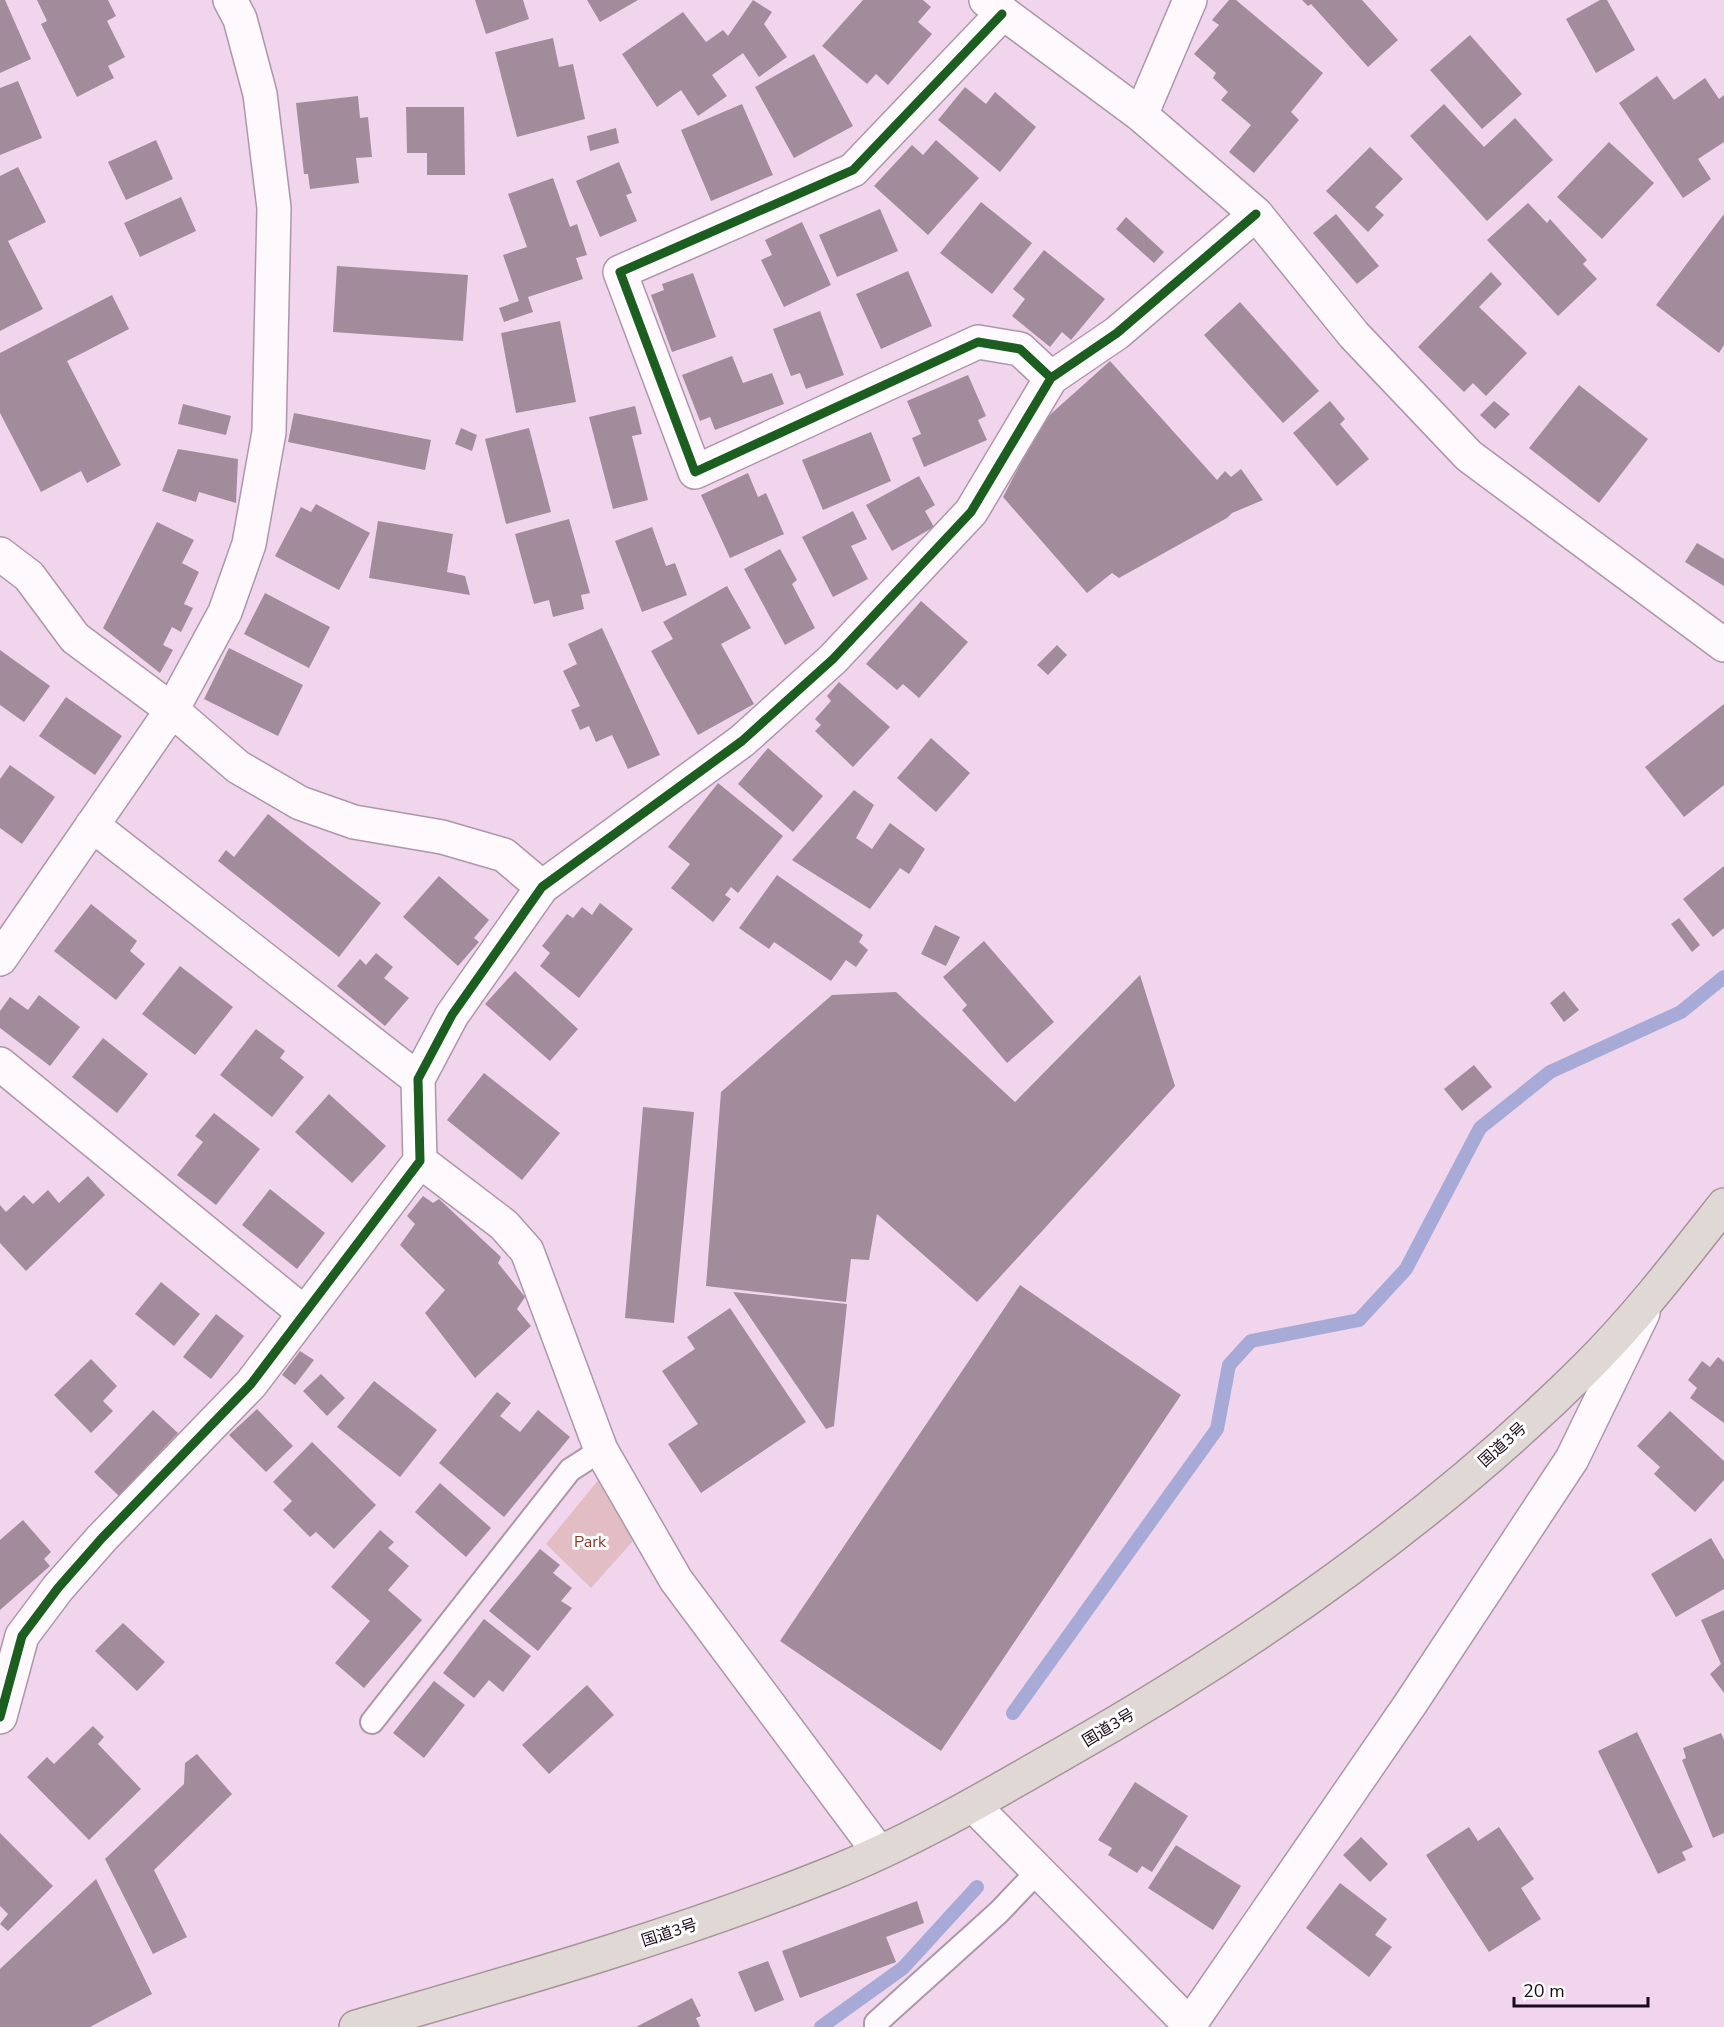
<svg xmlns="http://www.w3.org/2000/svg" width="1724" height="2027" font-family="'Nunito Sans','Noto Sans JP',sans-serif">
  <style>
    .green { fill: #e2bec4 }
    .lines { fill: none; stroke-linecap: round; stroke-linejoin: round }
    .stream { stroke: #a7aad7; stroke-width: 14 }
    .building { fill: #a28b9b }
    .service-casing { stroke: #ac97a9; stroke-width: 26 }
    .minor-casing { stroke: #ac97a9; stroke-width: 36 }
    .tertiary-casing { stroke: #ac97a9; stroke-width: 36 }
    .trunk-casing { stroke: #a59496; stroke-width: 36 }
    .service { stroke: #fdf9fc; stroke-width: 22 }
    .minor { stroke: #fdf9fc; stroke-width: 33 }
    .tertiary { stroke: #fdf9fc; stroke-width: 33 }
    .trunk { stroke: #dfd8d4; stroke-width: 33 }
    .cycleway-casing { stroke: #fefefe; stroke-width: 13 }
    .cycleway { stroke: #1b5e20; stroke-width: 9 }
    .labels { text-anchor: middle; stroke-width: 6; stroke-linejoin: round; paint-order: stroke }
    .street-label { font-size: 16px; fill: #1a0918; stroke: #fefefe }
    .park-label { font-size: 16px; fill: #88382b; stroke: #fefefe }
  </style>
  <rect width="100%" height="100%" fill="#f1d5ed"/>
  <path class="green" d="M 600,1478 L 633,1541 L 591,1588 L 546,1544 Z"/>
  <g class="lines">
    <path class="stream" d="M 1013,1713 L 1217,1429 L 1229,1365 L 1251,1341 L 1359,1320 L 1406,1269 L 1480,1128 L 1550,1072 L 1681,1012 L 1724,977
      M 821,2027 L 903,1968 L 977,1887"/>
  </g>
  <path class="building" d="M 0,0 L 5,0 L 31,59 L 0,73 Z
    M 37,0 L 108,0 L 116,16 L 107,21 L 125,57 L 108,66 L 114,78 L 77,97 L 41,24 L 47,21 Z
    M 475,0 L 523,0 L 529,19 L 486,34 Z
    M 587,0 L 638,0 L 600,22 Z
    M 753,0 L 772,12 L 764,24 L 787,57 L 759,77 L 743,53 L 712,75 L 727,96 L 698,116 L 681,90 L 657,107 L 622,54 L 683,12 L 706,42 L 723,30 L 728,36 Z
    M 863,0 L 923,0 L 931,7 L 918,22 L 932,34 L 888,85 L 876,74 L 867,84 L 822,46 Z
    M 1229,0 L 1236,0 L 1323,73 L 1291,112 L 1299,120 L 1254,173 L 1229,152 L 1251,125 L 1221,100 L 1228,92 L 1213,78 L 1216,73 L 1194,54 L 1219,25 L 1212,20 Z
    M 1302,0 L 1362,0 L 1398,40 L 1368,67 L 1311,4 L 1308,6 Z
    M 1600,0 L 1607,0 L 1635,50 L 1596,73 L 1566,19 Z
    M 1470,35 L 1522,94 L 1482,129 L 1430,70 Z
    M 553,38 L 559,67 L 573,64 L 585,119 L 517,137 L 495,52 Z
    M 814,54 L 853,126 L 794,158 L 755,87 Z
    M 1657,76 L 1674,100 L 1705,78 L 1719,99 L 1724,95 L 1724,142 L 1698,159 L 1711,179 L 1683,198 L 1619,103 Z
    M 18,81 L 42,138 L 0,155 L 0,88 Z
    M 965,87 L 986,104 L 995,92 L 1036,127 L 1000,172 L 938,120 Z
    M 358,96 L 360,118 L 368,117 L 372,157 L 356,158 L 359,183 L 310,189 L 308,174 L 304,174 L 296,103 Z
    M 742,104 L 773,175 L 711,201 L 681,130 Z
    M 1444,104 L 1484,147 L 1515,118 L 1553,160 L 1487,221 L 1410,136 Z
    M 406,107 L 464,107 L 465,175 L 427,175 L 427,153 L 407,153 Z
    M 616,128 L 619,143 L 590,151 L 587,136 Z
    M 156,140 L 173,179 L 126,200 L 108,162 Z
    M 936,140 L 979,178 L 928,235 L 874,186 L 912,145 L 923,155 Z
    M 1609,142 L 1654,183 L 1602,239 L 1557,197 Z
    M 1370,147 L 1403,179 L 1375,207 L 1384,215 L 1368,232 L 1326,191 Z
    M 619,162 L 632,193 L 626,195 L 637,221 L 600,237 L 576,181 Z
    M 18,167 L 46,222 L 8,241 L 43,309 L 0,331 L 0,176 Z
    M 553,178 L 570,227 L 577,224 L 587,255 L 576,258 L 583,279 L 528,297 L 533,312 L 504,322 L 499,308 L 519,301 L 503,255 L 527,247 L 508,194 Z
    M 181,197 L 196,231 L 140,257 L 124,223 Z
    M 981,202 L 1032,243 L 992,294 L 940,253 Z
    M 1528,203 L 1547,223 L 1550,219 L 1587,260 L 1583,264 L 1597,279 L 1558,316 L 1487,240 Z
    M 880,209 L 898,251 L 837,277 L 819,235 Z
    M 1336,214 L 1379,266 L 1357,284 L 1313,233 Z
    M 1724,214 L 1724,345 L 1719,353 L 1656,305 Z
    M 1126,217 L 1164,252 L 1154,263 L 1116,229 Z
    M 802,222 L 831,285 L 784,307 L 761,260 L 772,255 L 765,240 Z
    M 1044,250 L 1105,299 L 1071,340 L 1062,332 L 1050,347 L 1012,316 L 1025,299 L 1013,289 Z
    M 337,266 L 468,275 L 463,341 L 333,332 Z
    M 908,271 L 932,326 L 881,349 L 856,294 Z
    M 1491,272 L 1502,284 L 1479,307 L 1527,353 L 1486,396 L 1473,383 L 1464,392 L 1418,347 Z
    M 693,273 L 716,337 L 672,352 L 651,295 L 664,290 L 662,284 Z
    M 112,295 L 129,329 L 67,361 L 121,465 L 87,483 L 81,471 L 41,492 L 0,413 L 0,353 Z
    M 1240,302 L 1319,391 L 1283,423 L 1204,335 Z
    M 820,311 L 844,375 L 806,389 L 800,373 L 791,376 L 773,329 Z
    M 560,321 L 576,402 L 516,413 L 501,333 Z
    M 732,356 L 743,383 L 772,373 L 784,404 L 715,430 L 710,417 L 700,421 L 682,375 Z
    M 1110,361 L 1217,480 L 1225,471 L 1231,477 L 1241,469 L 1263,500 L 1232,513 L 1227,518 L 1119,578 L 1112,573 L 1087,593 L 1003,497 L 1043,421 Z
    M 968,375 L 986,416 L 978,420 L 987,440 L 924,467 L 912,438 L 921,434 L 907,401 Z
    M 1579,385 L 1648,439 L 1599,503 L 1529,448 Z
    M 1330,401 L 1345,419 L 1340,424 L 1369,459 L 1337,486 L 1293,433 Z
    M 1494,401 L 1510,414 L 1495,429 L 1480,415 Z
    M 183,404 L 231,416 L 226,435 L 178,424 Z
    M 635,406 L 642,434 L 632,436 L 648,500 L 613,509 L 589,417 Z
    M 294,413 L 431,440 L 425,470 L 288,442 Z
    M 461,428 L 477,435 L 472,451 L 455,444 Z
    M 529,428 L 551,512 L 506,524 L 485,439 Z
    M 871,432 L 891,481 L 823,510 L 802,460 Z
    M 178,449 L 238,459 L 236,503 L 199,492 L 196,502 L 162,491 Z
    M 748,473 L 758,497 L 766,493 L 784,534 L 730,558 L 701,495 Z
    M 919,476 L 935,505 L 925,511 L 934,527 L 892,551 L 866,505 Z
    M 316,504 L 370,533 L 339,590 L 275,556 L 301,507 L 311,512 Z
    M 853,511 L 867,539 L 851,546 L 868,579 L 833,597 L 802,537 Z
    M 569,519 L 590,593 L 581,595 L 584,609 L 553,617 L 549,600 L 534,604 L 515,534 Z
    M 378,521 L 453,534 L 447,572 L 465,576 L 470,595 L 369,578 Z
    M 157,522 L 194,540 L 182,563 L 199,572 L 184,604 L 193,608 L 181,632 L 172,627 L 163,645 L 173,650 L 160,673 L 103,628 Z
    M 652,527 L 666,566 L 675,563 L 687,595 L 642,612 L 615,541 Z
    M 1697,543 L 1724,559 L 1724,586 L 1685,562 Z
    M 780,549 L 797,580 L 792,584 L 815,628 L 785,645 L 744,569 Z
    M 727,586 L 751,628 L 721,644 L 754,704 L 698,735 L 651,651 L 673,639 L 663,622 Z
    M 265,593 L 330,627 L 309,668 L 244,634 Z
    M 921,601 L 968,642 L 919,698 L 903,684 L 897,690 L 866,664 Z
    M 602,628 L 660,755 L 628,769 L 612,735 L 596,742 L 589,726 L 580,730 L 571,710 L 580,706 L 563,671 L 577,664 L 568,644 Z
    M 1057,645 L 1067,655 L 1048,675 L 1037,665 Z
    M 229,648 L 303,685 L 278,736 L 204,699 Z
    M 0,650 L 50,686 L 24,722 L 0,705 Z
    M 839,682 L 890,727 L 853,767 L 815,731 L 821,725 L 815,719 L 831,701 L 827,696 Z
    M 66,697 L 122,736 L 95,775 L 39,736 Z
    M 1724,704 L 1724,785 L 1684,817 L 1645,767 Z
    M 931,738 L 970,773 L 936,812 L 897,778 Z
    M 768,748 L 823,796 L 793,832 L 738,784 Z
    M 10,765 L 55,797 L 22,844 L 0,828 L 0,779 Z
    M 718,783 L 783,836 L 738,893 L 731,887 L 725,895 L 731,899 L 713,922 L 671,888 L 690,864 L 668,847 Z
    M 854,790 L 874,805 L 856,838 L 872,849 L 890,823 L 925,849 L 909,874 L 900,868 L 870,909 L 792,860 Z
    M 268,814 L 381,903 L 339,957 L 218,861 L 226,850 L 234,857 Z
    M 1724,866 L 1724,928 L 1713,937 L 1683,899 Z
    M 777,875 L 863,935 L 859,942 L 868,950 L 856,967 L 846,960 L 831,981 L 774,942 L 769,949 L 739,928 Z
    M 439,876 L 489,920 L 474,938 L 479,942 L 458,966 L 403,917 Z
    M 600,903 L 633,929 L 579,998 L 540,966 L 550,953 L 542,946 L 567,914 L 573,918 L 582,907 L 592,915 Z
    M 91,904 L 137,941 L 130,951 L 145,964 L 116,1000 L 54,951 Z
    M 1679,918 L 1700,945 L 1692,952 L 1671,924 Z
    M 935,925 L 960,937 L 946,966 L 921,954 Z
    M 984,941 L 1054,1022 L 1007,1063 L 962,1010 L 967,1005 L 943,977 Z
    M 376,953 L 393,967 L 384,978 L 409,998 L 385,1026 L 337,986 L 360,959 L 366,965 Z
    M 180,966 L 233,1007 L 195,1055 L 142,1014 Z
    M 515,971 L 578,1029 L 550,1061 L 485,1004 Z
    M 1140,975 L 1175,1086 L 977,1302 L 877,1214 L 869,1260 L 851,1259 L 846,1302 L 706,1286 L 721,1092 L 832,995 L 896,992 L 1015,1102 Z
    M 1564,991 L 1579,1010 L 1564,1022 L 1550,1003 Z
    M 39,995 L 80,1027 L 50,1066 L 0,1028 L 0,1011 L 10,997 L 28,1010 Z
    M 256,1029 L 285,1051 L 280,1058 L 304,1077 L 272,1117 L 220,1075 Z
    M 103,1038 L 148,1074 L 117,1113 L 72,1077 Z
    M 1474,1065 L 1492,1087 L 1462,1111 L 1444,1089 Z
    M 484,1073 L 560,1133 L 522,1180 L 447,1120 Z
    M 329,1094 L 386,1146 L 352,1183 L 295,1132 Z
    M 643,1107 L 694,1112 L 674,1323 L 625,1318 Z
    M 214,1113 L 260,1149 L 216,1205 L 177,1175 L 203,1142 L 195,1136 Z
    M 88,1176 L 105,1195 L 26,1271 L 0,1243 L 0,1205 L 6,1212 L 24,1195 L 33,1204 L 48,1190 L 59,1203 Z
    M 270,1189 L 325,1233 L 297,1269 L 242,1225 Z
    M 423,1196 L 433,1203 L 439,1199 L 501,1257 L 498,1263 L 525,1297 L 517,1309 L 531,1326 L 475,1378 L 425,1313 L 445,1290 L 400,1245 L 415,1224 L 407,1216 Z
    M 161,1282 L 200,1314 L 174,1346 L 135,1314 Z
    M 1020,1285 L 1181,1395 L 941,1751 L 780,1641 Z
    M 733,1292 L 847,1304 L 834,1426 L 826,1429 Z
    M 730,1308 L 806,1422 L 701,1493 L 668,1444 L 698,1424 L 662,1371 L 695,1349 L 687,1337 Z
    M 216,1314 L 244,1336 L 211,1379 L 183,1357 Z
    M 300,1351 L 314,1360 L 295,1385 L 282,1375 Z
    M 1718,1357 L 1724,1362 L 1724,1423 L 1690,1398 L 1697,1388 L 1688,1380 L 1702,1361 L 1710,1367 Z
    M 91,1359 L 117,1386 L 103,1401 L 113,1411 L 91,1433 L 54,1395 Z
    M 321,1374 L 345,1398 L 327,1416 L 303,1391 Z
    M 374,1381 L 437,1430 L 400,1477 L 337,1427 Z
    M 497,1392 L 511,1403 L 500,1416 L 520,1432 L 538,1410 L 570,1437 L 504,1517 L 439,1463 Z
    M 257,1409 L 293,1446 L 266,1472 L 229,1435 Z
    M 153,1410 L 178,1433 L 119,1496 L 94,1472 Z
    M 1670,1411 L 1724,1461 L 1724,1480 L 1695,1512 L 1654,1474 L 1660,1467 L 1637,1446 Z
    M 312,1442 L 376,1505 L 334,1549 L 316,1532 L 310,1537 L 283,1510 L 292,1501 L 273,1482 Z
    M 440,1483 L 491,1528 L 466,1557 L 415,1512 Z
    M 23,1520 L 51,1552 L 44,1559 L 50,1566 L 0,1610 L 0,1540 Z
    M 380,1530 L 394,1542 L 388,1548 L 409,1566 L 388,1590 L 422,1620 L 364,1688 L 335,1663 L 370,1621 L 331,1587 Z
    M 1711,1538 L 1724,1560 L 1724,1589 L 1676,1617 L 1651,1574 Z
    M 540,1549 L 560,1565 L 553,1573 L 572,1588 L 561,1601 L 572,1608 L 538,1651 L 489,1611 Z
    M 1724,1610 L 1724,1693 L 1710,1674 L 1721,1664 L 1701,1620 Z
    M 484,1619 L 531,1656 L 503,1692 L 489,1680 L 474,1698 L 443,1673 Z
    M 123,1623 L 165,1662 L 137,1691 L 95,1651 Z
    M 434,1681 L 465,1705 L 424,1758 L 393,1733 Z
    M 587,1685 L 614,1715 L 549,1774 L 522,1745 Z
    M 93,1726 L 104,1737 L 98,1744 L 141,1789 L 89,1840 L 27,1777 L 47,1757 L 54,1764 Z
    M 1637,1732 L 1693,1847 L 1682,1852 L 1686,1860 L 1658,1874 L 1598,1751 Z
    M 1721,1733 L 1724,1740 L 1724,1833 L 1713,1838 L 1682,1760 L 1686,1758 L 1683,1748 Z
    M 197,1754 L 232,1794 L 154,1870 L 187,1937 L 153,1954 L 105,1859 L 184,1784 L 185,1763 Z
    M 1135,1782 L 1188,1816 L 1152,1872 L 1142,1866 L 1137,1873 L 1108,1855 L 1112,1848 L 1098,1840 Z
    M 1469,1827 L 1478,1841 L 1499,1827 L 1534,1879 L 1521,1888 L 1541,1919 L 1489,1952 L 1426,1855 Z
    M 0,1833 L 53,1886 L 8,1931 L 0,1924 L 8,1914 L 0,1906 Z
    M 1361,1837 L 1388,1864 L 1370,1882 L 1343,1855 Z
    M 1176,1845 L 1241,1886 L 1213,1930 L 1148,1888 Z
    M 96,1879 L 152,1994 L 90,2027 L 0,2027 L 0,1969 Z
    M 1340,1883 L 1387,1919 L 1375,1935 L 1392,1947 L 1369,1977 L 1306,1928 Z
    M 917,1901 L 924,1923 L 886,1937 L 896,1962 L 800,1998 L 782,1951 Z
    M 768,1961 L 784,2000 L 755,2012 L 738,1972 Z
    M 692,1998 L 701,2016 L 696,2018 L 700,2027 L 636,2027 Z"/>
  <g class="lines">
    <g class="service-casing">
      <path id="service" d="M 372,1722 L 570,1470 L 601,1450
        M 876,2027 L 876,2023 L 999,1912 L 1038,1871"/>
    </g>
    <g class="minor-casing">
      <path id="minor" d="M 986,0 L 1141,115 L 1256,214 L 1354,335 L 1469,456 L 1724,645
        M 1002,14 L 853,170 L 620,272 L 695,472 L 978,342 L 1020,349 L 1051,378
        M 1141,115 L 1190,0
        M 0,554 L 29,576 L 75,638 L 172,710 L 238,767 L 300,803 L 354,822 L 442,837 L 504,855 L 542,887
        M 92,825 L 418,1079
        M 0,959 L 172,710 L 225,612 L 249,544 L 269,432 L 274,208 L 260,94 L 240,19 L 230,0
        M 0,1064 L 303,1312
        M 420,1161 L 504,1225 L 527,1251 L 601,1450 L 676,1580 L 878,1851
        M 0,1717 L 22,1636 L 58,1588 L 102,1538 L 251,1384 L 420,1161 L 418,1079 L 452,1015 L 542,887 L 742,741 L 833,659 L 971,512 L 1051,378 L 1117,333 L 1256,214
        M 973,1805 L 1192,2027"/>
    </g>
    <g class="tertiary-casing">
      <path id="tertiary" d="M 1188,2027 L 1411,1703 L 1572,1459 L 1643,1313"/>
    </g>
    <g class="trunk-casing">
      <path id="trunk" d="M 356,2027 C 516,1981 676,1936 830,1874 C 911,1842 987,1797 1062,1754 C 1249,1648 1434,1519 1587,1367 C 1637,1317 1680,1261 1724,1205"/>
    </g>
    <use href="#service" class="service"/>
    <use href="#minor" class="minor"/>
    <use href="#tertiary" class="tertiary"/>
    <use href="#trunk" class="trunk"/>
    <g class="cycleway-casing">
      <path id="cycleway" d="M 1002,14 L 853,170 L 620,272 L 695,472 L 978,342 L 1020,349 L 1051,378
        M 0,1717 L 22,1636 L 58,1588 L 102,1538 L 251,1384 L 420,1161 L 418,1079 L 452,1015 L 542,887 L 742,741 L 833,659 L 971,512 L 1051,378 L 1117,333 L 1256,214"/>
    </g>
    <use href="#cycleway" class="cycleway"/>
  </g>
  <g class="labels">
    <g class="street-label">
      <text transform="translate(1502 1444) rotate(-42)" y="6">国道3号</text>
      <text transform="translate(1108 1727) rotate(-31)" y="6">国道3号</text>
      <text transform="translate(669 1932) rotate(-18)" y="6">国道3号</text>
    </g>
    <g class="park-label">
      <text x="590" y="1547">Park</text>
    </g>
  </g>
  <path d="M1514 1997v9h134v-9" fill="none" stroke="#1a0918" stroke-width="3"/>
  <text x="1523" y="1997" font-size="18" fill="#1a0918" stroke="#fefefe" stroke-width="4.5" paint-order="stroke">20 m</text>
</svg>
